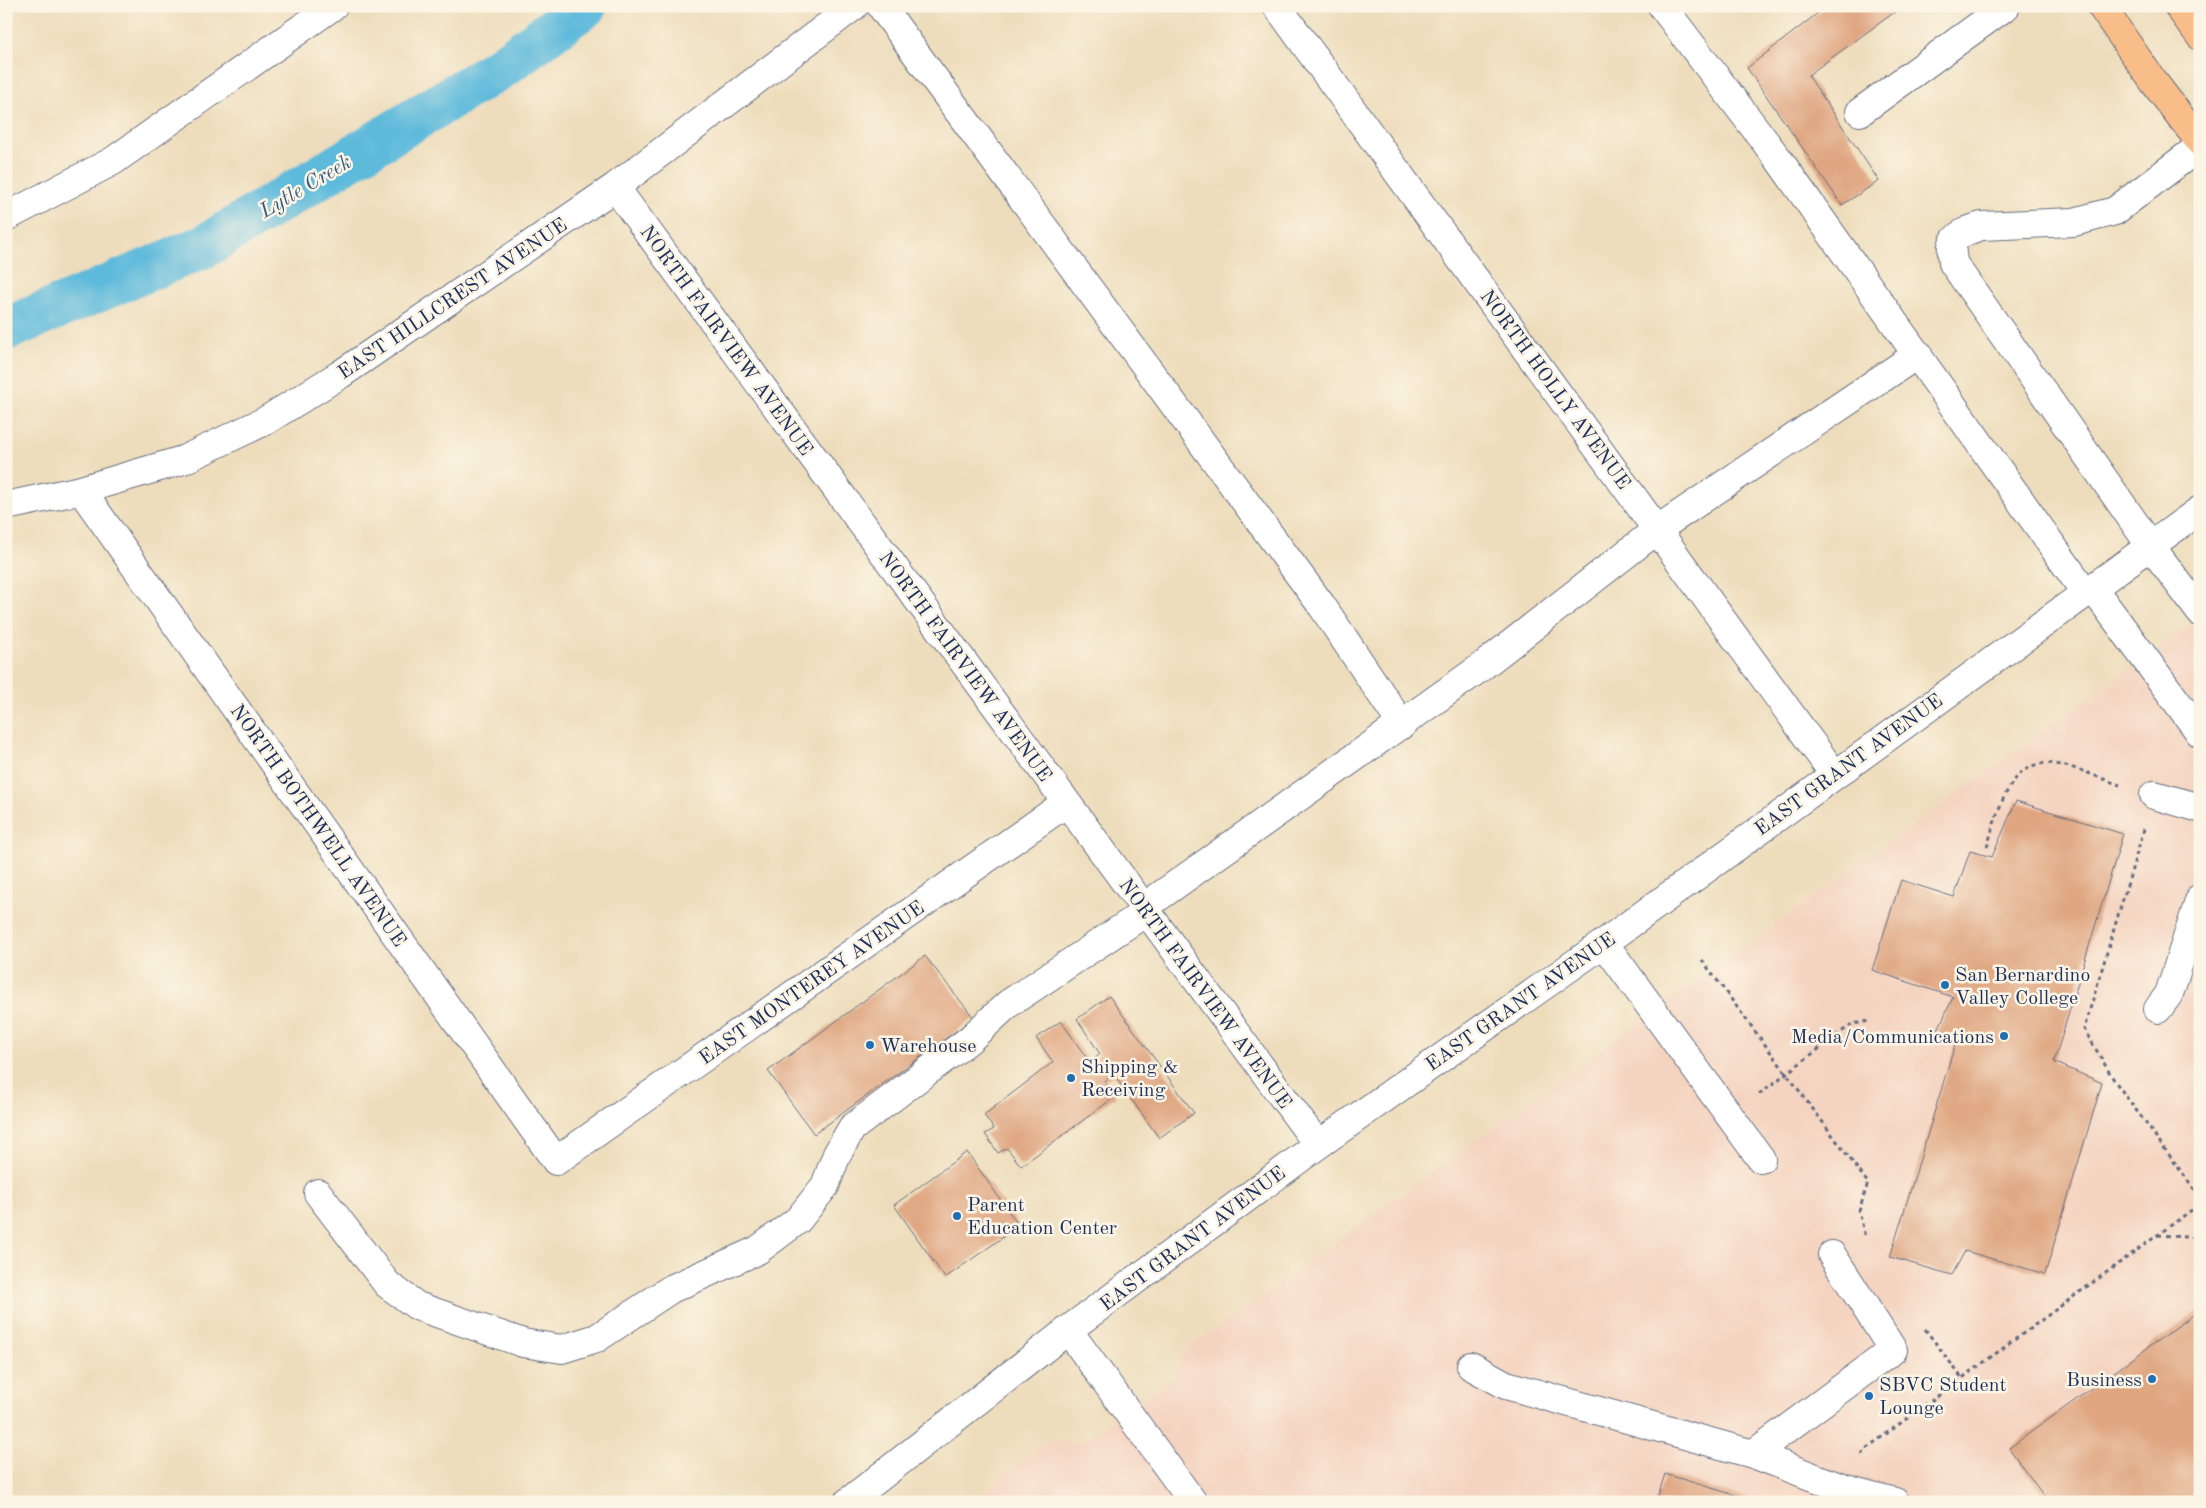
<svg xmlns="http://www.w3.org/2000/svg" width="2206" height="1508" font-family="'Old Standard TT',serif">
  <style>
    .built { fill: #f4d3c0 }
    .lines { fill: none; stroke-linecap: round; stroke-linejoin: round }
    .canal { stroke: #5dbadb; stroke-width: 44 }
    .building { fill: #dfa681 }
    .minor-casing { stroke: #656c7f; stroke-width: 30 }
    .major-casing { stroke: #656c7f; stroke-width: 30 }
    .path { stroke: #656c7f; stroke-width: 3; stroke-dasharray: 4 4; stroke-linecap: butt }
    .minor { stroke: #fff; stroke-width: 28 }
    .major { stroke: #f8bd89; stroke-width: 28 }
    .poi-dot { fill: #1f6fb2; stroke: #fcf5e5; stroke-width: 2 }
    .labels { text-anchor: middle; stroke-width: 5; stroke-linejoin: round; paint-order: stroke }
    .street-label { font-size: 20px; fill: #1b2f5e; stroke: #fcf5e5 }
    .poi-label { font-size: 20px; fill: #1b2f5e; stroke: #fcf5e5; text-anchor: start }
    .water-label { font-size: 21px; font-style: italic; fill: #2f5984; stroke: #fcf5e5 }
  </style>
  <rect width="100%" height="100%" fill="#fcf5e5"/>
  <filter id="ink" filterUnits="userSpaceOnUse"><feTurbulence type="fractalNoise" baseFrequency=".02" numOctaves="2"/><feDisplacementMap in="SourceGraphic" scale="10" xChannelSelector="R" yChannelSelector="G"/><feConvolveMatrix kernelMatrix="1 2 1 2 8 2 1 2 1" color-interpolation-filters="sRGB"/></filter>
  <filter id="wash" filterUnits="userSpaceOnUse"><feTurbulence type="fractalNoise" baseFrequency=".0096" numOctaves="4" result="noise"/><feDisplacementMap in="SourceGraphic" scale="20" xChannelSelector="R" yChannelSelector="G"/><feGaussianBlur stdDeviation="1.12" result="paint"/><feColorMatrix in="noise" values="0 0 0 0 0 0 0 0 0 0 0 0 0 0 0 0 0 1.4 0 .05"/><feComposite in="paint" operator="in"/></filter>
  <g filter="url(#wash)">
    <rect width="100%" height="100%" fill="#eeddbc"/>
    <path class="built" d="M 2200,618 L 2200,1502 L 971,1502 L 1049,1440 L 1081,1443 L 1175,1377 L 1183,1352 Z"/>
    <g class="lines">
      <path class="canal" d="M 6,329 L 205,246 L 500,68 L 585,6"/>
    </g>
    <g id="blocks">
      <path class="building" d="M 1827,6 L 1903,6 L 1808,75 L 1879,181 L 1842,205 L 1747,68 Z
        M 2016,801 L 2123,834 L 2054,1062 L 2102,1083 L 2045,1274 L 1965,1251 L 1952,1275 L 1890,1257 L 1957,1038 L 1936,1034 L 1953,997 L 1872,970 L 1901,880 L 1954,897 L 1970,851 L 1992,857 Z
        M 925,956 L 974,1018 L 814,1134 L 768,1071 Z
        M 1109,996 L 1194,1113 L 1159,1138 L 1114,1075 L 1104,1081 L 1116,1096 L 1021,1166 L 1007,1148 L 998,1153 L 985,1134 L 994,1129 L 984,1115 L 1053,1062 L 1036,1038 L 1061,1021 L 1090,1063 L 1100,1054 L 1077,1019 Z
        M 967,1152 L 1019,1226 L 945,1278 L 894,1205 Z
        M 2200,1310 L 2200,1502 L 2048,1502 L 2009,1448 Z
        M 1665,1474 L 1755,1501 L 1755,1502 L 1656,1502 Z"/>
    </g>
  </g>
  <g filter="url(#ink)">
    <use href="#blocks" fill-opacity="0" stroke="#656c7f" stroke-width="1"/>
    <g class="lines">
      <g class="minor-casing">
        <path id="minor" d="M 881,6 L 1322,606 L 1402,725
          M 1277,6 L 1834,774
          M 1662,6 L 1779,160 L 2085,592
          M 1860,112 L 2006,6
          M 2200,146 L 2115,211 L 2074,222 L 1982,226 C 1971,229 1955,234 1952,246 C 1951,251 1953,259 1953,263 L 2150,545 L 2200,612
          M 615,187 L 1318,1145
          M 6,217 L 113,161 L 333,6
          M 81,490 L 556,1161 L 1066,803
          M 6,506 L 81,490 L 183,460 L 265,421 L 341,374 L 615,187 L 854,6
          M 2092,587 L 2200,733
          M 2154,795 L 2200,808
          M 1143,908 L 1480,668 L 1658,529 L 1918,354
          M 1604,943 L 1761,1159
          M 2158,1009 L 2169,994 L 2200,898
          M 318,1193 L 387,1284 L 417,1306 L 523,1343 L 562,1349 L 597,1338 L 671,1289 L 758,1250 L 798,1220 L 825,1186 L 837,1154 L 852,1128 L 969,1040 L 1008,1004 L 1146,912
          M 1068,1330 L 1193,1502
          M 1471,1366 L 1506,1385 L 1753,1454 L 1893,1350 L 1832,1255
          M 1753,1454 L 1842,1488 L 1895,1502
          M 848,1502 L 1068,1330 L 1318,1145 L 1604,943 L 2200,510"/>
      </g>
      <g class="major-casing">
        <path id="major" d="M 2101,6 L 2153,81 L 2200,142
          M 2178,6 L 2200,36"/>
      </g>
      <path class="path" d="M 2144,829 L 2084,1029 L 2114,1080 L 2200,1197
        M 1987,847 C 1997,815 2009,756 2055,764 C 2077,767 2099,778 2120,785
        M 1702,960 L 1868,1183 L 1859,1211 L 1865,1237
        M 1759,1094 L 1852,1024 L 1870,1021
        M 2158,1235 L 2200,1238
        M 1925,1329 L 1962,1378
        M 1862,1455 L 1864,1450 L 2200,1204"/>
      <use href="#minor" class="minor"/>
      <use href="#major" class="major"/>
    </g>
  </g>
  <g class="poi-dot">
    <circle cx="1945" cy="985" r="5"/>
    <circle cx="2004" cy="1036" r="5"/>
    <circle cx="870" cy="1045" r="5"/>
    <circle cx="1071" cy="1078" r="5"/>
    <circle cx="957" cy="1216" r="5"/>
    <circle cx="2152" cy="1379" r="5"/>
    <circle cx="1869" cy="1396" r="5"/>
  </g>
  <g class="labels">
    <g class="street-label">
      <text transform="translate(452 298) rotate(-34)" y="7">EAST HILLCREST AVENUE</text>
      <text transform="translate(727 340) rotate(54)" y="7">NORTH FAIRVIEW AVENUE</text>
      <text transform="translate(1556 389) rotate(54)" y="7">NORTH HOLLY AVENUE</text>
      <text transform="translate(966 666) rotate(54)" y="7">NORTH FAIRVIEW AVENUE</text>
      <text transform="translate(1848 764) rotate(-36)" y="7">EAST GRANT AVENUE</text>
      <text transform="translate(319 825) rotate(55)" y="7">NORTH BOTHWELL AVENUE</text>
      <text transform="translate(811 982) rotate(-35)" y="7">EAST MONTEREY AVENUE</text>
      <text transform="translate(1206 993) rotate(54)" y="7">NORTH FAIRVIEW AVENUE</text>
      <text transform="translate(1520 1001) rotate(-35)" y="7">EAST GRANT AVENUE</text>
      <text transform="translate(1192 1238) rotate(-37)" y="7">EAST GRANT AVENUE</text>
    </g>
    <g class="poi-label">
      <text x="1955" y="981">San Bernardino<tspan x="1955" dy="23">Valley College</tspan></text>
      <text x="1994" y="1043" text-anchor="end">Media/Communications</text>
      <text x="880" y="1052">Warehouse</text>
      <text x="1081" y="1073">Shipping &amp;<tspan x="1081" dy="23">Receiving</tspan></text>
      <text x="967" y="1211">Parent<tspan x="967" dy="23">Education Center</tspan></text>
      <text x="2142" y="1386" text-anchor="end">Business</text>
      <text x="1879" y="1391">SBVC Student<tspan x="1879" dy="23">Lounge</tspan></text>
    </g>
    <g class="water-label">
      <text transform="translate(305 186) rotate(-31)" y="7">Lytle Creek</text>
    </g>
  </g>
  <rect width="2206" height="1508" fill="none" stroke="#fcf5e5" stroke-width="25"/>
</svg>
